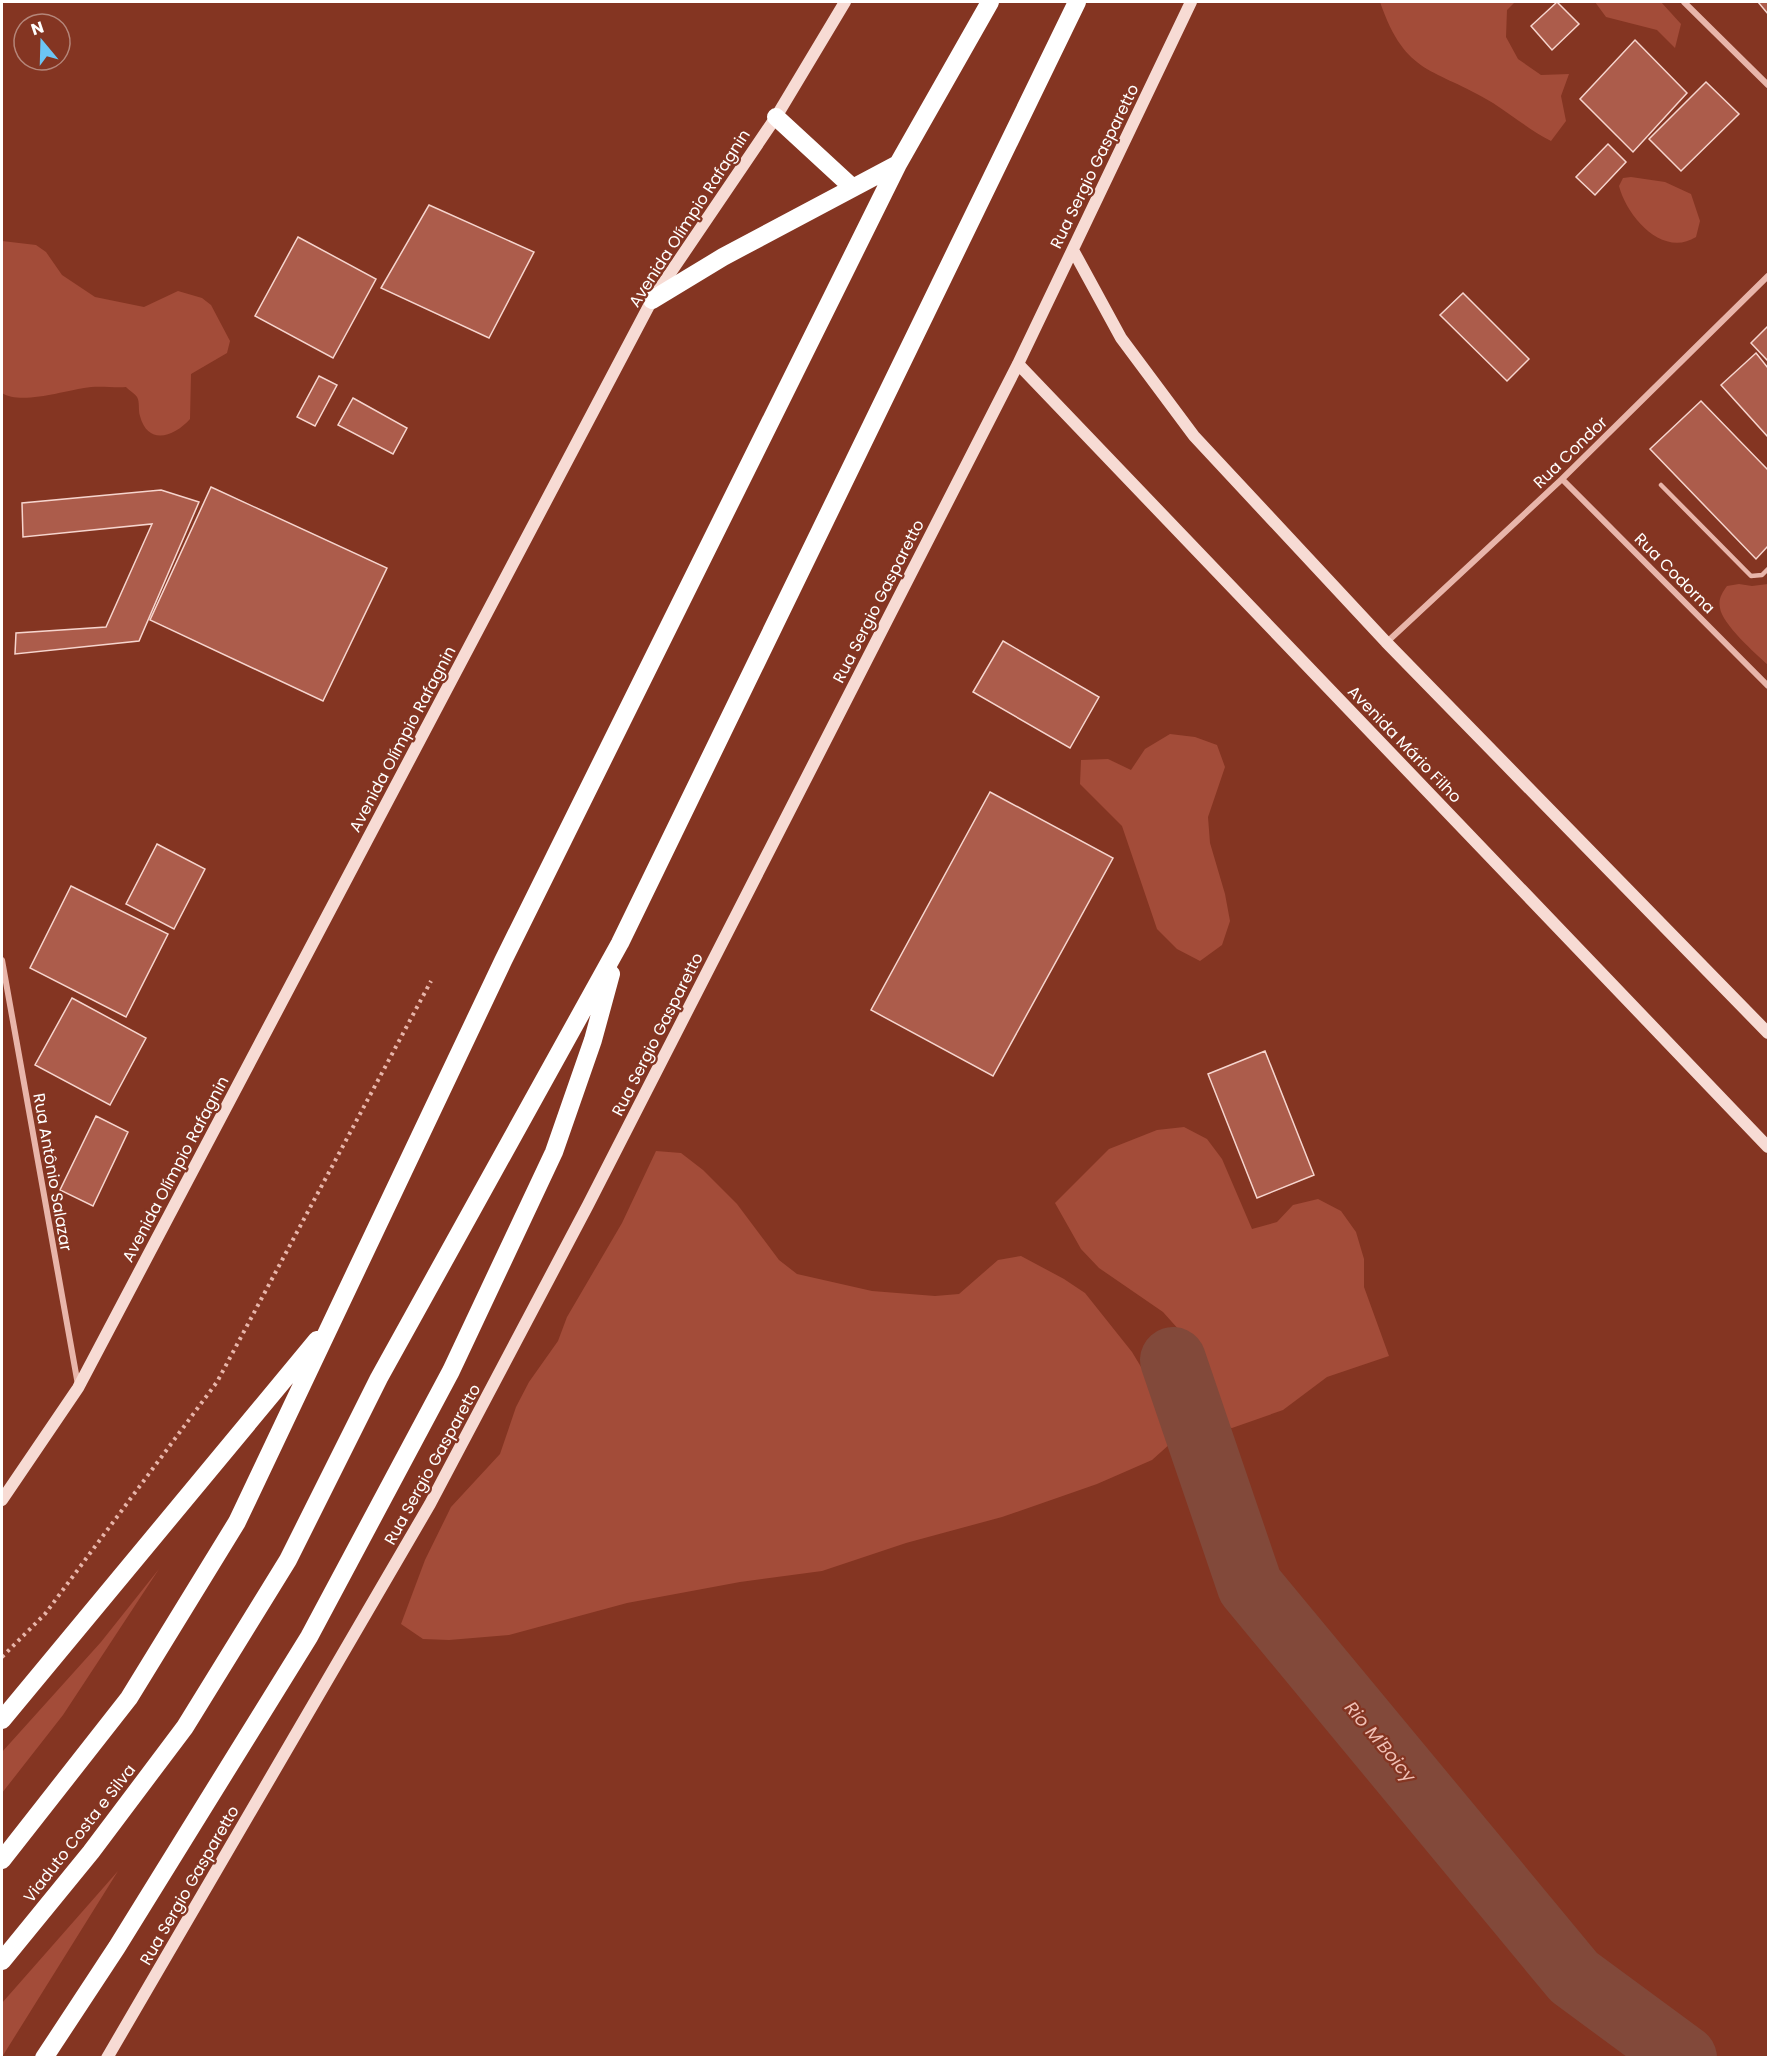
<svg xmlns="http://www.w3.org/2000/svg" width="1770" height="2059" font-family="Poppins,sans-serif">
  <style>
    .green { fill: #a34c39 }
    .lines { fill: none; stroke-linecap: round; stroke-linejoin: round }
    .river { stroke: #82493a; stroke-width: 66 }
    .building { fill: #ac5c4b; stroke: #f6d5ce; stroke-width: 1.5 }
    .path { stroke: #e8b5aa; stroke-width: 4; stroke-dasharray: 3 4.5; stroke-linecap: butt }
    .lane { stroke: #e8b5aa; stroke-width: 4.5 }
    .street { stroke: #e8b5aa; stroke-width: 6 }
    .secondary { stroke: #f7dbd4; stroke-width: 12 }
    .highway { stroke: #fff; stroke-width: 18 }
    .labels { text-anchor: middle; stroke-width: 4.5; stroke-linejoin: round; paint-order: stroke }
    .street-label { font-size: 16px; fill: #fff; stroke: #843522 }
    .water-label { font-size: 18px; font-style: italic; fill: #f0c0b5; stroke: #843522 }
  </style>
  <rect width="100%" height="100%" fill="#843522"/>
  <path class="green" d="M 1380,2 L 1515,2 L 1507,10 L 1506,37 L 1518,59 L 1541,75 L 1569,74 L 1561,96 L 1566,121 L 1551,141 C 1530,130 1513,116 1493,103 C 1434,67 1406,77 1380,2 Z
    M 1595,2 L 1661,2 L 1681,24 L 1675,48 L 1657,30 L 1606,17 Z
    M 1631,177 L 1665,182 L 1691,194 L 1700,221 L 1696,237 C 1663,258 1627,217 1619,186 L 1623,178 Z
    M 2,241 L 36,245 L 46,252 L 62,275 L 95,297 L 144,307 L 178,291 L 202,298 L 211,305 L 230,341 L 227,353 L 191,374 L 190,419 C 174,437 148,446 140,416 C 138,410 140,402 137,397 C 135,394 129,390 126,387 C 113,388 97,385 84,388 C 64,391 20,405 2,393 Z
    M 1739,584 L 1752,586 L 1768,584 L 1768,665 C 1756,654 1722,624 1720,608 C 1718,599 1722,593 1727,586 Z
    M 1170,734 L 1195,737 L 1217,745 L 1225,767 L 1208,817 L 1210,843 L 1225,894 L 1230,921 L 1222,945 L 1200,961 L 1177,949 L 1157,929 L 1122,826 L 1080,784 L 1081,760 L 1108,759 L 1131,770 L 1145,749 Z
    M 1184,1127 L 1207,1139 L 1222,1159 L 1252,1229 L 1277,1222 L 1293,1205 L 1318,1199 L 1341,1211 L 1356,1232 L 1364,1259 L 1364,1287 L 1389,1356 L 1327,1377 L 1283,1410 L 1232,1428 L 1205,1423 L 1191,1401 L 1189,1355 L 1180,1331 L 1163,1312 L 1099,1268 L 1081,1249 L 1055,1203 L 1109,1149 L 1157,1130 Z
    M 656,1151 L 681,1153 L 703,1170 L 737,1204 L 779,1260 L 797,1274 L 872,1291 L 935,1296 L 959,1294 L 998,1260 L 1021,1256 L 1064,1279 L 1085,1293 L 1132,1352 L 1158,1395 L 1167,1419 L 1171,1443 L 1152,1460 L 1097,1484 L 1002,1517 L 906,1543 L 822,1571 L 740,1582 L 627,1603 L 509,1635 L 449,1640 L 423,1639 L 401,1624 L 425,1560 L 451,1507 L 500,1454 L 516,1407 L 529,1382 L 558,1341 L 567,1317 L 622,1223 Z
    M 159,1569 L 63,1715 L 2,1793 L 2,1752 L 101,1642 Z
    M 118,1871 L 2,2057 L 2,2003 Z"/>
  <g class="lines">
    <path class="river" d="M 1173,1360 L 1250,1586 L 1574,1977 L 1684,2058"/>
  </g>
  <path class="building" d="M 1557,2 L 1579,24 L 1552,50 L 1531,26 Z
    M 1758,2 L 1768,2 L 1768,14 Z
    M 1635,40 L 1687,93 L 1633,152 L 1580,99 Z
    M 1706,82 L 1739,114 L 1681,171 L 1649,139 Z
    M 1608,144 L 1626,162 L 1595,195 L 1576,177 Z
    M 429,205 L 534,252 L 489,338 L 381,288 Z
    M 298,237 L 376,279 L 333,358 L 255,316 Z
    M 1463,293 L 1529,359 L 1507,381 L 1440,315 Z
    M 1768,326 L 1768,361 L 1751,343 Z
    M 1756,353 L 1768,368 L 1768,437 L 1721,385 Z
    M 319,376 L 337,385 L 315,426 L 297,417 Z
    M 353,398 L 407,428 L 393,454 L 338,425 Z
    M 1701,401 L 1768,470 L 1768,546 L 1756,559 L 1650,449 Z
    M 211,487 L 387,568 L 323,701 L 150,620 Z
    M 161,490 L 199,502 L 139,641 L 15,654 L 16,633 L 106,627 L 152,524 L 23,537 L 22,503 Z
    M 1003,641 L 1099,697 L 1070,748 L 973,692 Z
    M 990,792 L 1113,858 L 993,1076 L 871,1010 Z
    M 157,844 L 205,869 L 174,929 L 126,904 Z
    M 71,886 L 168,934 L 126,1017 L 30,968 Z
    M 72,998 L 146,1038 L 110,1105 L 35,1065 Z
    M 1265,1051 L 1314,1175 L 1257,1198 L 1208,1074 Z
    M 96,1116 L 128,1132 L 93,1206 L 60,1190 Z"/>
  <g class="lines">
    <path class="path" d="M 2,1657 L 45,1614 L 217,1382 L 431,981"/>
    <path class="lane" d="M 1661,485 L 1751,576 L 1762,575 L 1768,569"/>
    <path class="street" d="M 1684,2 L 1768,85
      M 1562,479 L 1768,686
      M 1387,642 L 1562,479 L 1768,276
      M 2,960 L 78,1385"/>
    <path class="secondary" d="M 1073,250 L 1121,338 L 1194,436 L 1386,642 L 1768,1033
      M 1018,364 L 1768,1147
      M 2,1500 L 78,1388 L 652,300 L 776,117 L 845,2
      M 107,2058 L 430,1504 L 588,1205 L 1018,364 L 1191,2"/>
    <path class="highway" d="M 776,117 L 853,188
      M 652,300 L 723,257 L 898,164
      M 2,1720 L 317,1340
      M 2,1860 L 129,1698 L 237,1522 L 503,961 L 898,164 L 990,2
      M 2,1961 L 91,1852 L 185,1727 L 288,1560 L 379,1378 L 620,943 L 1077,2
      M 44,2058 L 117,1947 L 309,1637 L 451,1371 L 554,1152 L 593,1040 L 611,974"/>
  </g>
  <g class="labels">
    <g class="street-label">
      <text transform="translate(1094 166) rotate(-64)" y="6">Rua Sergio Gasparetto</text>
      <text transform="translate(689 218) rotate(-57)" y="6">Avenida Olímpio Rafagnin</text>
      <text transform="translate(1570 452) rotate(-44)" y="6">Rua Condor</text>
      <text transform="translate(1675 573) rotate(45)" y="6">Rua Codorna</text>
      <text transform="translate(878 601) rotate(-63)" y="6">Rua Sergio Gasparetto</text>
      <text transform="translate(402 739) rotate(-62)" y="6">Avenida Olímpio Rafagnin</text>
      <text transform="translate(1405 744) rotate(46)" y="6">Avenida Mário Filho</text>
      <text transform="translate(657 1034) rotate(-63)" y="6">Rua Sergio Gasparetto</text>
      <text transform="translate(175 1169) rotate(-62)" y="6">Avenida Olímpio Rafagnin</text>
      <text transform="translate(53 1172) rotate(80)" y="6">Rua Antônio Salazar</text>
      <text transform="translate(432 1464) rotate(-61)" y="6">Rua Sergio Gasparetto</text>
      <text transform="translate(79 1833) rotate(-52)" y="6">Viaduto Costa e Silva</text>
      <text transform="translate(189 1885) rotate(-60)" y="6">Rua Sergio Gasparetto</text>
    </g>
    <g class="water-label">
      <text transform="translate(1380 1742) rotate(50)" y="6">Rio M'Boicy</text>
    </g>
  </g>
  <rect width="1770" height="2059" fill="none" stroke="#ffffff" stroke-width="6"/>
  <g transform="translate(42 42) rotate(341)"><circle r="28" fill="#843522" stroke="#b5867a" stroke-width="1.5"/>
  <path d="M0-4.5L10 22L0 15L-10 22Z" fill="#6cc5f5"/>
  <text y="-9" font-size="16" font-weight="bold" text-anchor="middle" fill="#ffffff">N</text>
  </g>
</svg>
